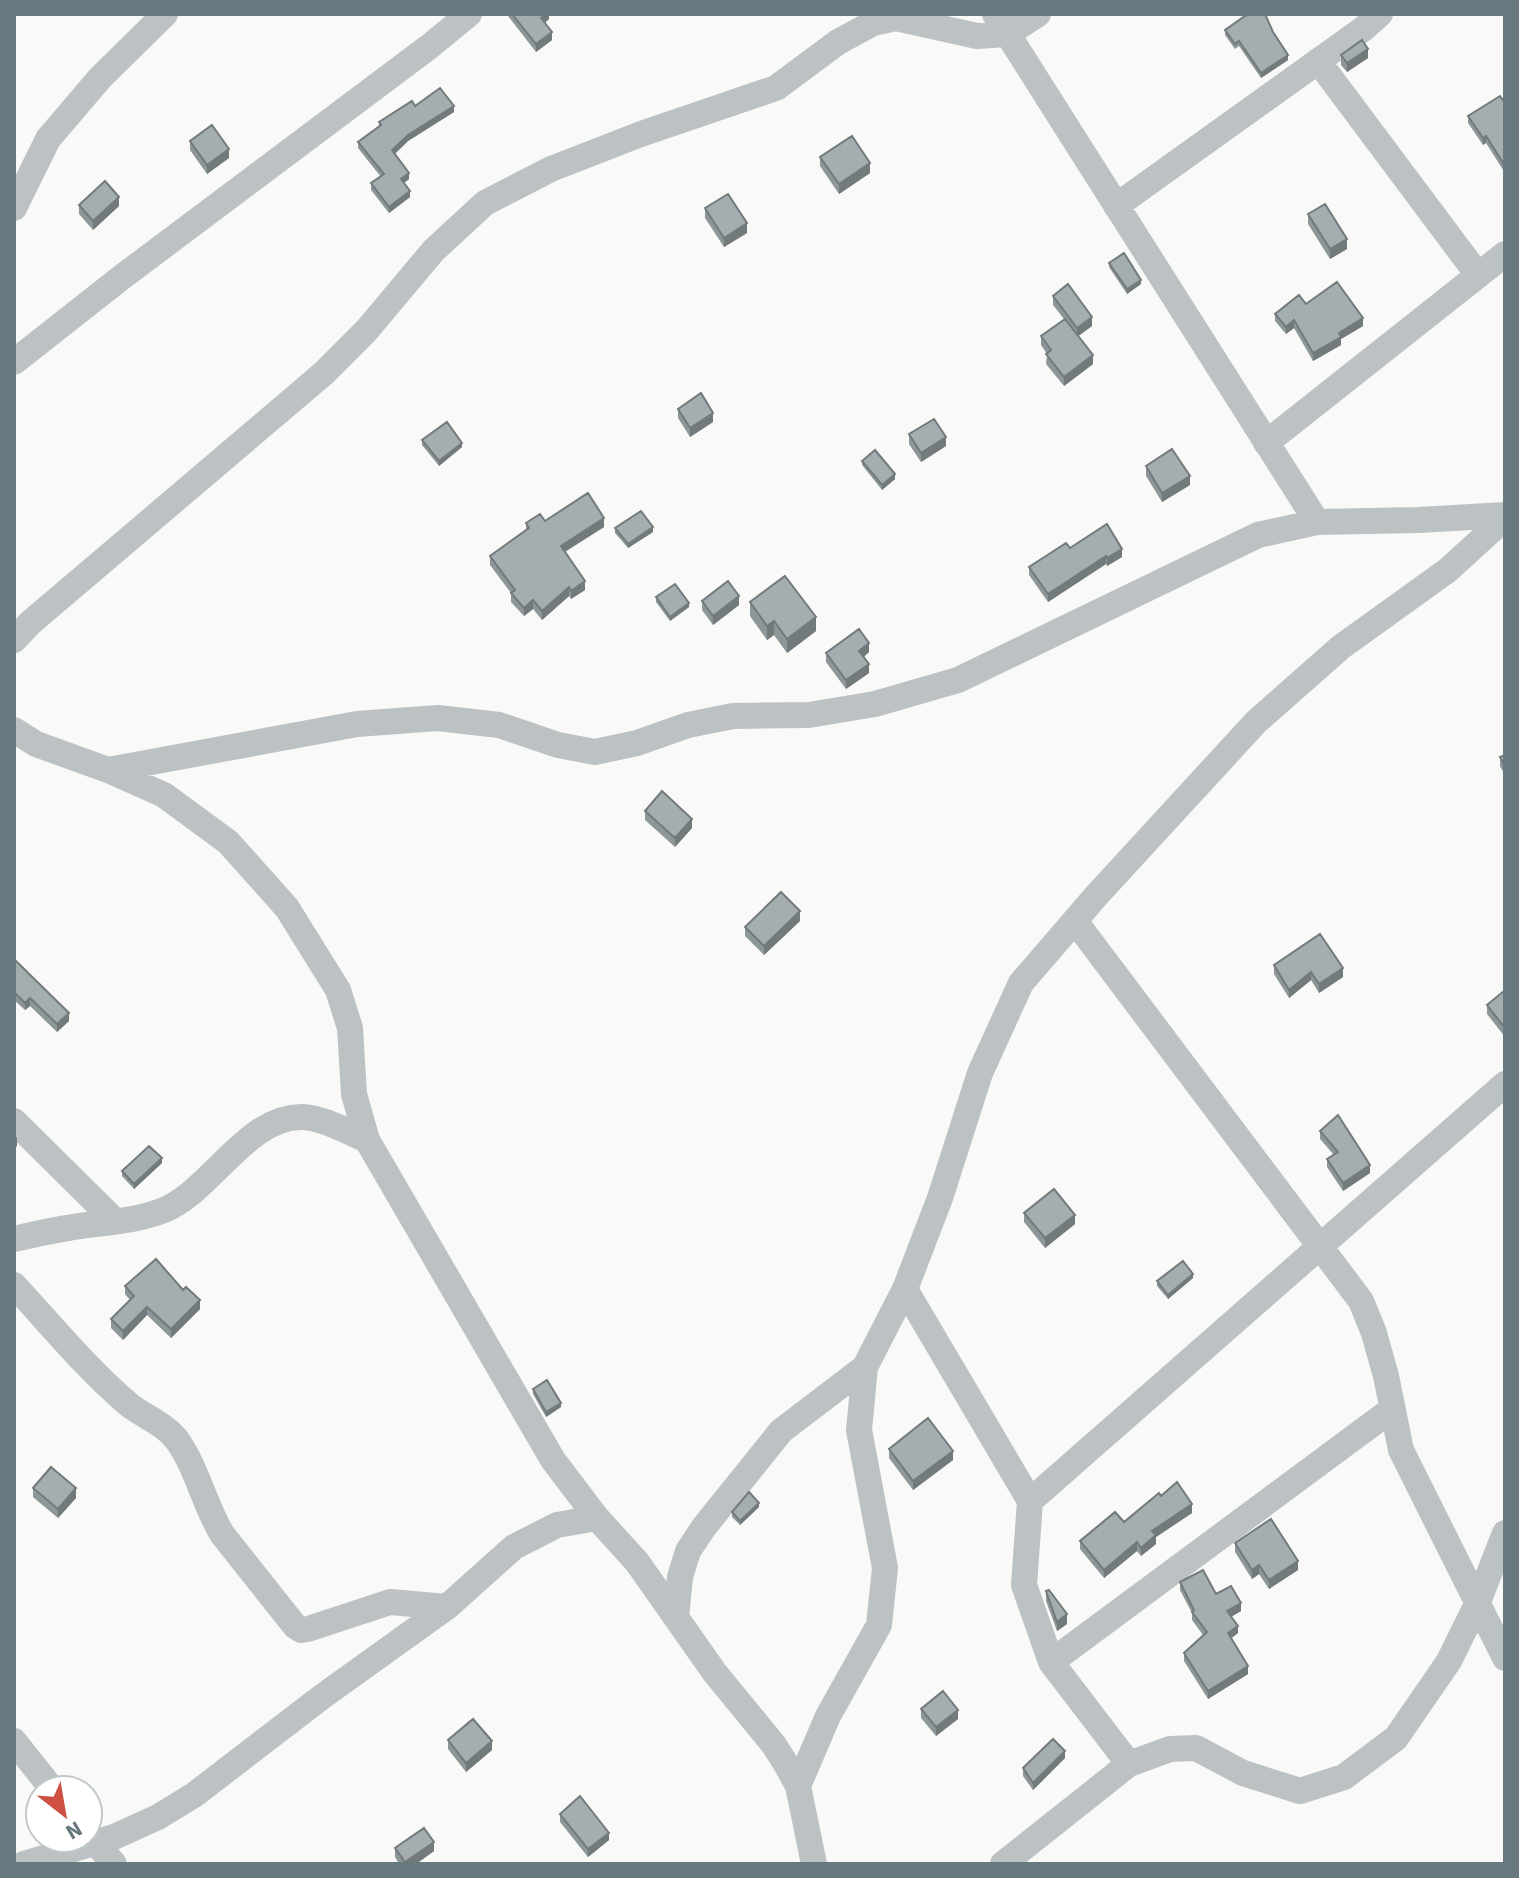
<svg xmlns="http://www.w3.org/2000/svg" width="1519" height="1878" font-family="'Source Sans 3',sans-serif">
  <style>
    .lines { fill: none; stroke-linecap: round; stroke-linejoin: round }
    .minor { stroke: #bcc2c4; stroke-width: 26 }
    .wall { fill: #8d9698 }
    .shaded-wall { fill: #737a7c }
    .building { fill: #a4aeb1; stroke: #737a7c; stroke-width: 2 }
  </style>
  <rect width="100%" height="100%" fill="#f9f9f7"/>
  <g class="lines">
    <path class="minor" d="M 995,14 L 1317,522
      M 1318,61 L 1478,275
      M 1116,206 L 1363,29 L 1380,14
      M 14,208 L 48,139 L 100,78 L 165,14
      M 14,362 L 122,277 L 430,46 L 469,14
      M 1266,443 L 1505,254
      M 14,640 L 30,623 L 324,373 L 366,331 L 434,250 L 485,203 L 551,169 L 641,134 L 776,88 L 838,42 L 873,23 L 896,18 L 977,36 L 1007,34 L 1038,14
      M 14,730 L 36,744 L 108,770 L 164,795 L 228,842 L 287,908 L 338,990 L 350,1028 L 354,1094 L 367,1140 L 553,1460 L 597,1518 L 637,1562 L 715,1673 L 774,1745 L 786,1764 L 798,1786 L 814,1864
      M 108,770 L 357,724 L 438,718 L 499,725 L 558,745 L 595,752 L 637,743 L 688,725 L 733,716 L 809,715 L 875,704 L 958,680 L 1258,535 L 1317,522 L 1419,520 L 1505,515
      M 1075,921 L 1361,1301 L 1374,1333 L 1386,1376 L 1401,1450 L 1505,1658
      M 14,1121 L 115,1221
      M 14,1239 C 36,1234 58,1229 80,1226 C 108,1222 137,1221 164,1210 C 211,1191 248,1115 303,1117 C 324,1118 348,1132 367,1140
      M 14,1285 C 51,1325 87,1369 128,1404 C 144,1417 164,1423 177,1440 C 197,1468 204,1504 222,1534 L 295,1626 L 301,1630 L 308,1629 L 390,1602 L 447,1607
      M 905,1289 L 1030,1501 L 1024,1585 L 1051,1662 L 1129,1764
      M 1030,1501 L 1505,1084
      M 676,1617 L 680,1577 L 688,1551 L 704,1527 L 781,1431 L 865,1367
      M 1051,1662 L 1391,1410
      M 14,1741 L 53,1790
      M 798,1786 L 828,1716 L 879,1625 L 885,1568 L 859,1430 L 865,1367 L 905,1289 L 940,1198 L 980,1073 L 1021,983 L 1096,896 L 1256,722 L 1341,647 L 1448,570 L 1505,518
      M 88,1834 L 114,1864
      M 24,1864 L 114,1837 L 158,1817 L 194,1795 L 323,1696 L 447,1607 L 514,1547 L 557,1525 L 597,1518
      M 1003,1864 L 1129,1764 L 1170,1749 L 1196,1748 L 1243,1773 L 1300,1791 L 1344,1777 L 1396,1738 L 1449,1661 L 1478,1602 L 1505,1533"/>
  </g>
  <path class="wall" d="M 508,14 L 549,14 L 549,19 L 545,23 L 552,40 L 536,52 L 508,16 Z
    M 1225,30 L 1273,32 L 1288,60 L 1261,78 L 1239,46 L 1235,49 L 1225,35 Z
    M 1341,55 L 1368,58 L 1347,72 L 1341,65 Z
    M 1505,103 L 1505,173 L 1486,143 L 1483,145 L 1468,123 L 1468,116 Z
    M 415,106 L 454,112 L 408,141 L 395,154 L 409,179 L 404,183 L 410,197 L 389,213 L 371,190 L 371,183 L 381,177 L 358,148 L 358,142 L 379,127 L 379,122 Z
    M 190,141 L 229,158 L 207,174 L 190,150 Z
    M 820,157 L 870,173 L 839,194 L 820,166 Z
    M 79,205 L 119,206 L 93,230 L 79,214 Z
    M 705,208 L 747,233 L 724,247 L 705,218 Z
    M 1308,214 L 1347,249 L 1330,259 L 1308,224 Z
    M 1109,263 L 1141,284 L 1127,294 L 1109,267 Z
    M 1053,296 L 1092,326 L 1078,336 L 1093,364 L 1064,386 L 1046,364 L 1047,354 L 1041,345 L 1041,336 L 1064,319 L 1053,305 Z
    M 1306,304 L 1363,326 L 1341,339 L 1341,345 L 1313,361 L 1294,328 L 1286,334 L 1275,321 L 1275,314 Z
    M 678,409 L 713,422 L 690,437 L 678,418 Z
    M 909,434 L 946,446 L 921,462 L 909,444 Z
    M 422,440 L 462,447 L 439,466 L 422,445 Z
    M 862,461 L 895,479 L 882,490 L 862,465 Z
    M 1146,466 L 1190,485 L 1162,502 L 1146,476 Z
    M 545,521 L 604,527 L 565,552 L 585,590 L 571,599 L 569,596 L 542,620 L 533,609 L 524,616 L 511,602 L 511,593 L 490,565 L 490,556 L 526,530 L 526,523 Z
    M 615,528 L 653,532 L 628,548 L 615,533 Z
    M 1070,548 L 1122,557 L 1107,566 L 1106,564 L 1048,602 L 1029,575 L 1029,567 Z
    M 656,597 L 689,607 L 670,621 L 656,602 Z
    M 702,601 L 739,605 L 713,625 L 702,610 Z
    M 750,602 L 816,631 L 787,653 L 774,635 L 767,640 L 750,616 Z
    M 869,652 L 864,657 L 869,673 L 846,689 L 826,662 L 826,653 Z
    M 1505,755 L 1505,775 L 1500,766 L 1500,757 Z
    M 645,811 L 692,828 L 675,847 L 645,820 Z
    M 800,921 L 764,955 L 745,936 L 745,927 Z
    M 14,963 L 69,1021 L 57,1032 L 30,1006 L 25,1010 L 14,1000 Z
    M 1274,965 L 1343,977 L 1319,993 L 1311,980 L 1289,998 L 1274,974 Z
    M 1505,992 L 1505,1037 L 1487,1014 L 1487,1005 Z
    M 1320,1131 L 1370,1173 L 1343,1191 L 1327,1167 L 1327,1159 L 1334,1155 L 1320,1139 Z
    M 162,1163 L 134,1189 L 122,1176 L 122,1171 Z
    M 1024,1213 L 1075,1224 L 1045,1248 L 1024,1222 Z
    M 1193,1278 L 1168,1299 L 1157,1286 L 1157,1281 Z
    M 125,1286 L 200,1309 L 171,1338 L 147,1315 L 123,1340 L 111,1328 L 111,1319 L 130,1300 L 125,1294 Z
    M 533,1389 L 561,1407 L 546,1417 L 533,1394 Z
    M 889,1449 L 953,1460 L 913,1490 L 889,1458 Z
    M 33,1488 L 76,1498 L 58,1518 L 33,1497 Z
    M 1161,1496 L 1192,1513 L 1156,1537 L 1156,1544 L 1141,1556 L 1137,1551 L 1104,1578 L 1080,1549 L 1080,1541 L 1124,1522 Z
    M 759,1507 L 740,1525 L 732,1517 L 732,1512 Z
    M 1235,1543 L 1298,1570 L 1269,1589 L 1259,1574 L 1252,1579 L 1235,1552 Z
    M 1180,1582 L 1216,1594 L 1241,1611 L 1231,1617 L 1238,1633 L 1231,1638 L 1248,1674 L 1208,1699 L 1184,1661 L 1184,1653 L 1203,1635 L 1192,1620 L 1192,1613 L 1180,1590 Z
    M 1046,1591 L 1067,1624 L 1057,1631 L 1046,1601 Z
    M 921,1709 L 958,1719 L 936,1736 L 921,1718 Z
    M 448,1740 L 492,1750 L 466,1772 L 448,1749 Z
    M 1065,1758 L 1033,1790 L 1023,1776 L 1023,1768 Z
    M 560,1814 L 609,1840 L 588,1857 L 560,1822 Z
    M 395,1848 L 434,1851 L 416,1864 L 399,1864 L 395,1857 Z"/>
  <path class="shaded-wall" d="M 546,14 L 549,14 L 549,19 L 541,26 L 541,18 Z
    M 552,32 L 552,40 L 536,52 L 536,44 Z
    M 1368,49 L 1368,58 L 1347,72 L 1347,63 Z
    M 1288,55 L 1288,60 L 1261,78 L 1261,73 Z
    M 454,106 L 454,112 L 408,141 L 392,156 L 392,150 L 408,135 Z
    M 1486,136 L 1486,143 L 1483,145 L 1483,138 Z
    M 229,149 L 229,158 L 207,174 L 207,165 Z
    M 870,163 L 870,173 L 839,194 L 839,184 Z
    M 409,173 L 409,179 L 401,185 L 401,179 Z
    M 410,191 L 410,197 L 389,213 L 389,207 Z
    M 119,197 L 119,206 L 93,230 L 93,221 Z
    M 747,223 L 747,233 L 724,247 L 724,238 Z
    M 1347,239 L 1347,249 L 1330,259 L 1330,249 Z
    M 1141,280 L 1141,284 L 1127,294 L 1127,289 Z
    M 1092,317 L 1092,326 L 1077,337 L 1077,328 Z
    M 1363,318 L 1363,326 L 1341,339 L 1341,345 L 1313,361 L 1313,353 L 1339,333 Z
    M 1294,320 L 1294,328 L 1286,334 L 1286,327 Z
    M 1093,355 L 1093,364 L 1064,386 L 1064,377 Z
    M 713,413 L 713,422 L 690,437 L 690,428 Z
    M 946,437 L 946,446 L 921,462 L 921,453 Z
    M 462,443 L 462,447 L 439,466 L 439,461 Z
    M 895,474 L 895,479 L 882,490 L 882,485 Z
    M 1190,476 L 1190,485 L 1162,502 L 1162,493 Z
    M 604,518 L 604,527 L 561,554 L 561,546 Z
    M 653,527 L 653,532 L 628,548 L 628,544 Z
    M 1122,549 L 1122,557 L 1107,566 L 1107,558 Z
    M 1106,556 L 1106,564 L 1048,602 L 1048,594 Z
    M 585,581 L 585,590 L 571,599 L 571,591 Z
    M 569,587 L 569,596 L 542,620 L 542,611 Z
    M 739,596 L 739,605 L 713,625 L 713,616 Z
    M 533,600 L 533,609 L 524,616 L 524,608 Z
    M 689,603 L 689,607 L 670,621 L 670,617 Z
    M 816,617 L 816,631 L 787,653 L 787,639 Z
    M 774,621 L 774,635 L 767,640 L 767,626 Z
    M 869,643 L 869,652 L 859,660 L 859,651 Z
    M 869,664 L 869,673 L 846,689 L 846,680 Z
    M 692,819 L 692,828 L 675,847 L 675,838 Z
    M 800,911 L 800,921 L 764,955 L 764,946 Z
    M 1343,968 L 1343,977 L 1319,993 L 1319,984 Z
    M 1311,972 L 1311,980 L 1289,998 L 1289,990 Z
    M 30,998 L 30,1006 L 25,1010 L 25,1003 Z
    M 69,1013 L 69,1021 L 57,1032 L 57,1024 Z
    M 17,1137 L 17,1146 L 14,1149 L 14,1140 Z
    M 162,1158 L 162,1163 L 134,1189 L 134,1184 Z
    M 1370,1165 L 1370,1173 L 1343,1191 L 1343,1183 Z
    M 1075,1215 L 1075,1224 L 1045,1248 L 1045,1238 Z
    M 1193,1274 L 1193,1278 L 1168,1299 L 1168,1295 Z
    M 200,1300 L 200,1309 L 171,1338 L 171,1329 Z
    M 147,1307 L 147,1315 L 123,1340 L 123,1331 Z
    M 561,1403 L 561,1407 L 546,1417 L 546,1412 Z
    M 953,1451 L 953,1460 L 913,1490 L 913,1481 Z
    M 76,1488 L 76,1498 L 58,1518 L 58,1509 Z
    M 759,1503 L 759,1507 L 740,1525 L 740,1521 Z
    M 1192,1504 L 1192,1513 L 1156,1537 L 1156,1544 L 1141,1556 L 1141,1548 L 1152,1531 Z
    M 1137,1542 L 1137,1551 L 1104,1578 L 1104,1570 Z
    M 1298,1561 L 1298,1570 L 1269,1589 L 1269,1580 Z
    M 1259,1565 L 1259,1574 L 1252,1579 L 1252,1570 Z
    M 1241,1603 L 1241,1611 L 1227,1619 L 1227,1611 Z
    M 1067,1614 L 1067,1624 L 1057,1631 L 1057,1622 Z
    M 1238,1626 L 1238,1633 L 1228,1641 L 1228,1633 Z
    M 1248,1666 L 1248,1674 L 1208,1699 L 1208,1691 Z
    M 958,1710 L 958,1719 L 936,1736 L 936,1727 Z
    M 492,1741 L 492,1750 L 466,1772 L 466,1763 Z
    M 1065,1751 L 1065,1758 L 1033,1790 L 1033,1783 Z
    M 609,1833 L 609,1840 L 588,1857 L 588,1849 Z
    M 434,1842 L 434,1851 L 416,1864 L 405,1864 L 405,1862 Z"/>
  <path class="building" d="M 512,14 L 546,14 L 541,18 L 552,32 L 536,44 Z
    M 1250,14 L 1265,14 L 1273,32 L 1288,55 L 1261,73 L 1239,41 L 1235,44 L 1225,30 L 1245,16 Z
    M 1362,40 L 1368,49 L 1347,63 L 1341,55 Z
    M 440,88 L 454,106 L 408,135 L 392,150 L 409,173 L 401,179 L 410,191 L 389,207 L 371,183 L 384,174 L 358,142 L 381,125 L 379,122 L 412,101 L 415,106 Z
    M 1500,96 L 1505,103 L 1505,166 L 1486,136 L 1483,138 L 1468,116 Z
    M 212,125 L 229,149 L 207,165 L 190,141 Z
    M 852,136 L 870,163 L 839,184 L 820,157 Z
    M 105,181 L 119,197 L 93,221 L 79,205 Z
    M 728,194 L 747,223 L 724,238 L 705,208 Z
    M 1325,204 L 1347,239 L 1330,249 L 1308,214 Z
    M 1124,253 L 1141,280 L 1127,289 L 1109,263 Z
    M 1337,282 L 1363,318 L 1339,333 L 1341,337 L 1313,353 L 1294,320 L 1286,327 L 1275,314 L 1299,295 L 1306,304 Z
    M 1068,284 L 1092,317 L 1077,328 L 1053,296 Z
    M 1065,319 L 1093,355 L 1064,377 L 1046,354 L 1051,350 L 1041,336 Z
    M 701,393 L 713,413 L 690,428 L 678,409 Z
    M 934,419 L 946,437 L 921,453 L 909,434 Z
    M 447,422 L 462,443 L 439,461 L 422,440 Z
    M 1172,449 L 1190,476 L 1162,493 L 1146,466 Z
    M 875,450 L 895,474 L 882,485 L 862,461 Z
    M 588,493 L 604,518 L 561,546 L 585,581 L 571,591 L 569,587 L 542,611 L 533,600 L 524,608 L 511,593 L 515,590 L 490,556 L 529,528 L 526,523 L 540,514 L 545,521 Z
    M 641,511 L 653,527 L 628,544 L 615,528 Z
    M 1107,524 L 1122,549 L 1107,558 L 1106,556 L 1048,594 L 1029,567 L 1066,543 L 1070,548 Z
    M 785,576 L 816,617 L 787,639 L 774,621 L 767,626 L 750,602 Z
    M 728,581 L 739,596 L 713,616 L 702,601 Z
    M 675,584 L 689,603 L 670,617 L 656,597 Z
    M 859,629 L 869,643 L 859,651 L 869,664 L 846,680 L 826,653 Z
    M 1505,755 L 1505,766 L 1500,757 Z
    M 662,791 L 692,819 L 675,838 L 645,811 Z
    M 781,892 L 800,911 L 764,946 L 745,927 Z
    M 1320,934 L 1343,968 L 1319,984 L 1311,972 L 1289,990 L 1274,965 Z
    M 16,961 L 69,1013 L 57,1024 L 30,998 L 25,1003 L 14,992 L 14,963 Z
    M 1504,991 L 1505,992 L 1505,1028 L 1487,1005 Z
    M 1338,1115 L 1370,1165 L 1343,1183 L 1327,1159 L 1338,1152 L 1320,1131 Z
    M 149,1146 L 162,1158 L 134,1184 L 122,1171 Z
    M 1054,1189 L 1075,1215 L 1045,1238 L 1024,1213 Z
    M 156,1259 L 183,1290 L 186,1287 L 200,1300 L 171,1329 L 147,1307 L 123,1331 L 111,1319 L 134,1296 L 125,1286 Z
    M 1183,1261 L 1193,1274 L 1168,1295 L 1157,1281 Z
    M 547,1380 L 561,1403 L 546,1412 L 533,1389 Z
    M 928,1418 L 953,1451 L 913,1481 L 889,1449 Z
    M 51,1467 L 76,1488 L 58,1509 L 33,1488 Z
    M 1177,1482 L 1192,1504 L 1152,1531 L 1156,1535 L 1141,1548 L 1137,1542 L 1104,1570 L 1080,1541 L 1115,1512 L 1124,1522 L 1159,1493 L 1161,1496 Z
    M 749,1492 L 759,1503 L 740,1521 L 732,1512 Z
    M 1271,1519 L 1298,1561 L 1269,1580 L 1259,1565 L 1252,1570 L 1235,1543 Z
    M 1203,1570 L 1216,1594 L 1231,1586 L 1241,1603 L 1227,1611 L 1238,1626 L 1228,1633 L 1248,1666 L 1208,1691 L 1184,1653 L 1207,1632 L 1192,1612 L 1194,1610 L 1180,1582 Z
    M 1049,1590 L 1067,1614 L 1057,1622 L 1046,1591 Z
    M 943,1691 L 958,1710 L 936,1727 L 921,1709 Z
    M 473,1719 L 492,1741 L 466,1763 L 448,1740 Z
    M 1053,1739 L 1065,1751 L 1033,1783 L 1023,1768 Z
    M 580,1796 L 609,1833 L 588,1849 L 560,1814 Z
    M 424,1828 L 434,1842 L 405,1862 L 395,1848 Z"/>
  <rect width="1519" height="1878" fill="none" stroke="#67787e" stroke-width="32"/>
  <g transform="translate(64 1814) rotate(149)"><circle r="38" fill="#ffffff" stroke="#c2c9cb" stroke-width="2"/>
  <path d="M0-6L14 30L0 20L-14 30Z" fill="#ce5042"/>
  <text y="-12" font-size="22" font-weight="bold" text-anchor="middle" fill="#67787e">N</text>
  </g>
</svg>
